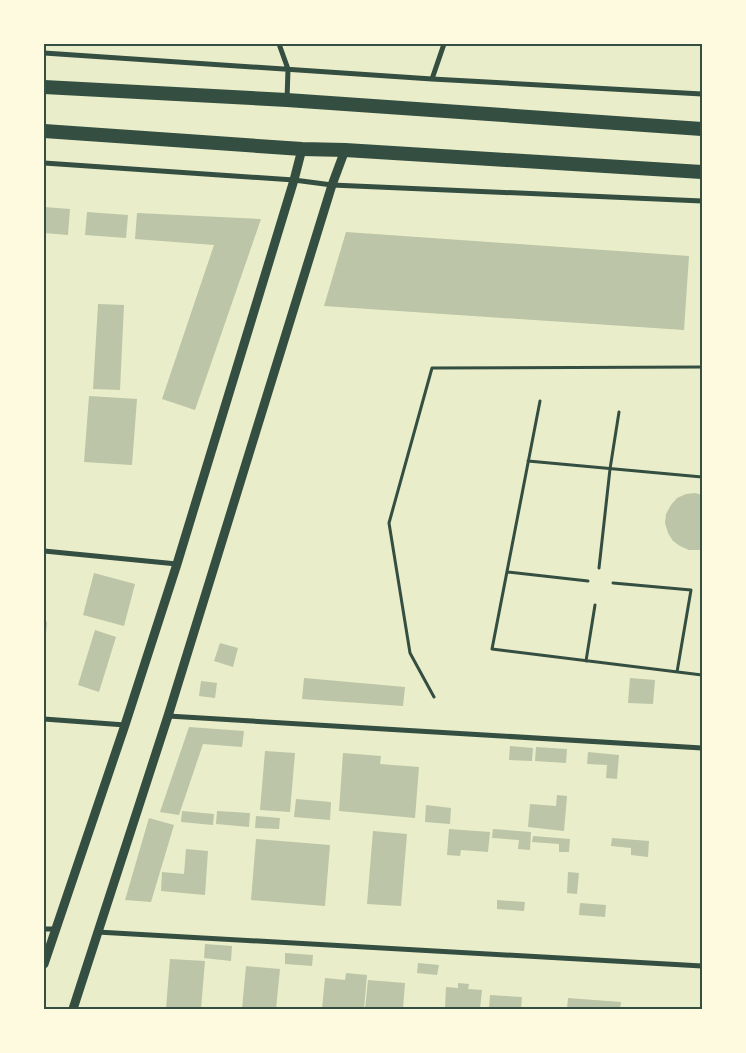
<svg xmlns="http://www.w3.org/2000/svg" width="746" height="1053" font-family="'Work Sans',sans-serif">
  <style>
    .building { fill: #bcc5a7 }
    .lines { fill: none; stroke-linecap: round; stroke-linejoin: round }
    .path { stroke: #344e41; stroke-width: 3 }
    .minor { stroke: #344e41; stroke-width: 5 }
    .tertiary { stroke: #344e41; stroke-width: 9 }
    .trunk { stroke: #344e41; stroke-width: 14 }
    .neatline { fill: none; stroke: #344e41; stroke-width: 2 }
  </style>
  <rect width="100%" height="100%" fill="#e9edc9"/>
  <path class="building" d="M 44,207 L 70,209 L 68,235 L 44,233 Z
    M 87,212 L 128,215 L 126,238 L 85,235 Z
    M 137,213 L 261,219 L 195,410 L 162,399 L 214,245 L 135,239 Z
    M 346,232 L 689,256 L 684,330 L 324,306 Z
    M 98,304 L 124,305 L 120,390 L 93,389 Z
    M 89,396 L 137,399 L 132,465 L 84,462 Z
    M 695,493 L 702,495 L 702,549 L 699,550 L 689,550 L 680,546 L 673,541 L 668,533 L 665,523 L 666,514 L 671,505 L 677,498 L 686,494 Z
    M 94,573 L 135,584 L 124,626 L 83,615 Z
    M 44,621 L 47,622 L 46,634 L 44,634 Z
    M 95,630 L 116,637 L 99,692 L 78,685 Z
    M 220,643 L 238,648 L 233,667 L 214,661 Z
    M 304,678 L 405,687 L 403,706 L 302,699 Z
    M 630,678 L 655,680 L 653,704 L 628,703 Z
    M 201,681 L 217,683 L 215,698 L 199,696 Z
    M 189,727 L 244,731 L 242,747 L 203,744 L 179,815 L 160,812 Z
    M 510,746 L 533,748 L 532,761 L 509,760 Z
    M 536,747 L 567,749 L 566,763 L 535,761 Z
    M 265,751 L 295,753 L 290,812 L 260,810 Z
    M 588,752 L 619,755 L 617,779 L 606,778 L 607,765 L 587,764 Z
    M 343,753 L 381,756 L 380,764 L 419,767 L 415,818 L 339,811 Z
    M 557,795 L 567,796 L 564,831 L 528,827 L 530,804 L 556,806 Z
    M 296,799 L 331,802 L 330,820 L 294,817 Z
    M 426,805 L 451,808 L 450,824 L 425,822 Z
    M 182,811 L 214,814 L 213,825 L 181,822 Z
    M 217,811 L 250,813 L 249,827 L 216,824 Z
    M 256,816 L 280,818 L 279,829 L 255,828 Z
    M 149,818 L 174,825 L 151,902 L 125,900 Z
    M 449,829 L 490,832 L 488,852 L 461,850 L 460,856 L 447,855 Z
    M 493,829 L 531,832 L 530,850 L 518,849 L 519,840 L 492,838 Z
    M 373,831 L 407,834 L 401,906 L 367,904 Z
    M 533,836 L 570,839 L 569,852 L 559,852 L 559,844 L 532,842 Z
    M 612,838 L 649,841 L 648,857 L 631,855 L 631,848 L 611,846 Z
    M 256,839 L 330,845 L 325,906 L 251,900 Z
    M 186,849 L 208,851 L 205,895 L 161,891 L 162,872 L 184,874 Z
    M 568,872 L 579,873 L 577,894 L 567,893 Z
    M 497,900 L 525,902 L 524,911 L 497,909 Z
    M 580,903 L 606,905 L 605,917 L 579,915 Z
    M 205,944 L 232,946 L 231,961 L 204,958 Z
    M 285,953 L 313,955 L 312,966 L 285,964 Z
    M 170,959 L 205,961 L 201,1009 L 166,1009 Z
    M 418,963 L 439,965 L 437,975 L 417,973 Z
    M 246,966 L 280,969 L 276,1009 L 242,1009 Z
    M 346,973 L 367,975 L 364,1009 L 322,1009 L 325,978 L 345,980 Z
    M 368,980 L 405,983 L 403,1009 L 365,1009 Z
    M 458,983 L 469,984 L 468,989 L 482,990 L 480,1009 L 445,1009 L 446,987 L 458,988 Z
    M 490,995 L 522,997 L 521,1009 L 489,1009 Z
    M 568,998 L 621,1002 L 620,1009 L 567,1009 Z"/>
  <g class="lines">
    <path class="path" d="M 540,401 L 492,649 L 702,675
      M 528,461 L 702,477
      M 599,568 L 610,469 L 619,412
      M 507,572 L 588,581
      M 613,583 L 691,590 L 677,672
      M 586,661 L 595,605
      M 434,697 L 410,653 L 389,523 L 432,368 L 702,367"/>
    <path class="minor" d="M 279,44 L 288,69 L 287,100
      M 44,53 L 432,79 L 702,94
      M 432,79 L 444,44
      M 44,163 L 294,180 L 332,185 L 702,201
      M 44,551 L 177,564
      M 168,716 L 702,748
      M 44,719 L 125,725
      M 44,929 L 55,929
      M 97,932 L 702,966"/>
    <path class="tertiary" d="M 44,964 L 125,725 L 177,564 L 294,180 L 302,149
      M 73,1009 L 168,716 L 332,185 L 345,150"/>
    <path class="trunk" d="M 44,87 L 287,100 L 702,129
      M 44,131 L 302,149 L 345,150 L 702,172"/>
  </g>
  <rect width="746" height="1053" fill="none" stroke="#fefae0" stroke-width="90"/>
  <rect x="45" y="45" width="656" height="963" class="neatline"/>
</svg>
